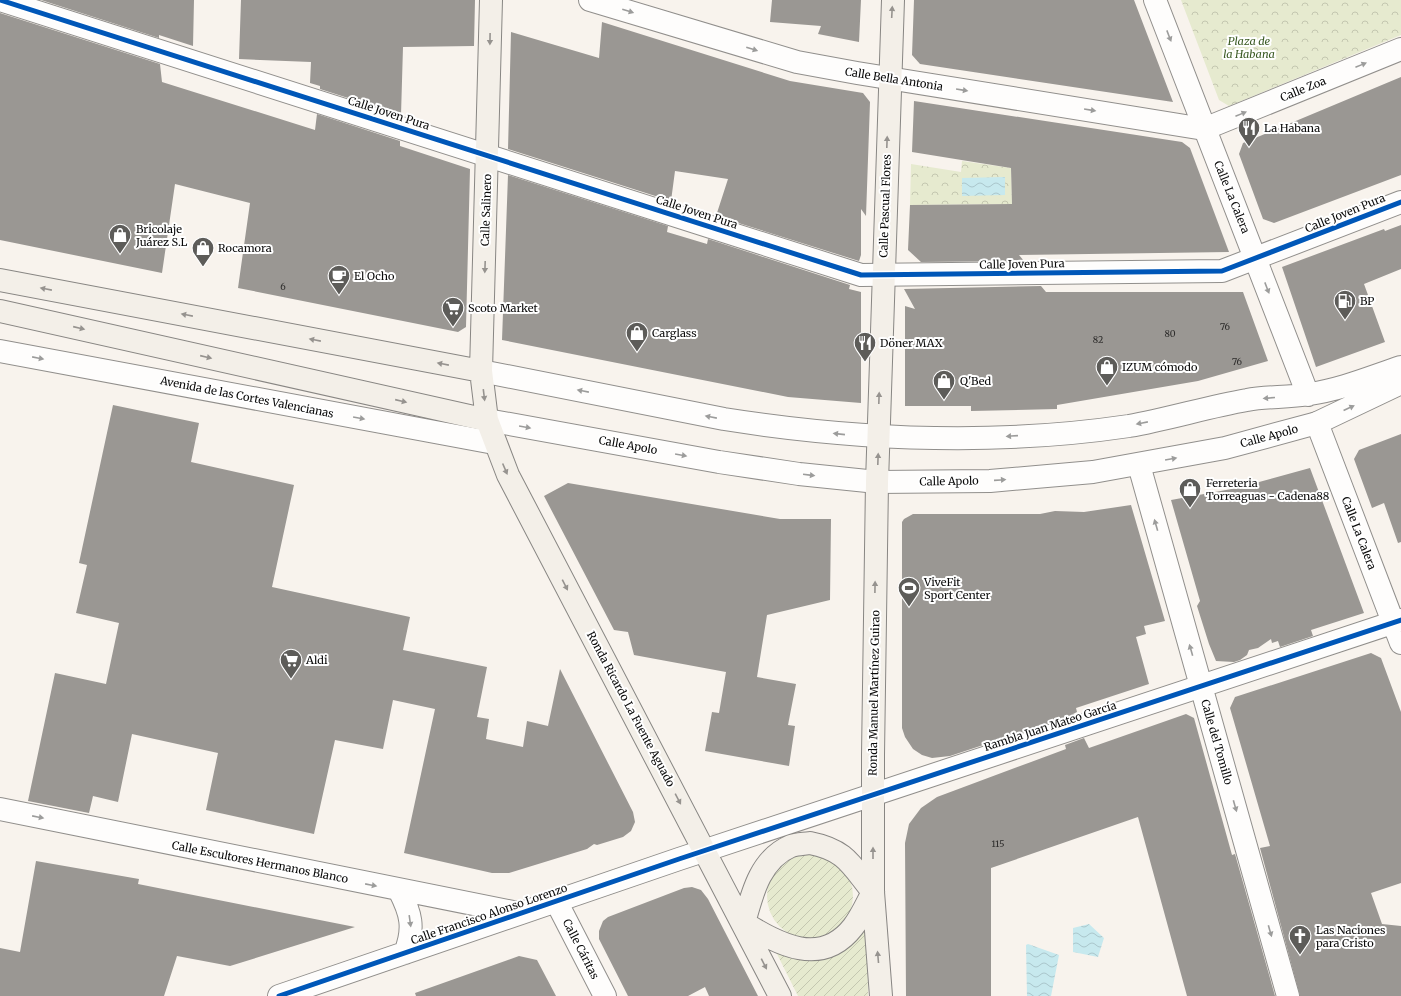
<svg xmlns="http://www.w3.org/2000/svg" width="1401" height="996" font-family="Merriweather,serif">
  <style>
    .park { fill: url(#park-crowns) }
    .garden { fill: url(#garden-furrows) }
    .water { fill: url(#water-waves) }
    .building { fill: #9a9793 }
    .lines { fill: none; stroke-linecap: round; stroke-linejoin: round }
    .minor-casing { stroke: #918f8c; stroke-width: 24 }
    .tertiary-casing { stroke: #918f8c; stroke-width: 24 }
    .secondary-casing { stroke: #888683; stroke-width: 24 }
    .minor { stroke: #fefdfc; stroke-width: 22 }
    .tertiary { stroke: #fefdfc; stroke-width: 22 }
    .secondary { stroke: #f3efe8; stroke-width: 22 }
    .cycleway-casing { stroke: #fff; stroke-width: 8 }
    .cycleway { stroke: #0057b8; stroke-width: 5 }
    .oneway { fill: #9c9c9b }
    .oneway2 { fill: #96938f }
    .labels { text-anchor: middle; stroke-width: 4; stroke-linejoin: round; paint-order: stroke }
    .number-label { font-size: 9px; fill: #2e2d2c }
    .park-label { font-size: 11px; font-style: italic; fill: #395922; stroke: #fff }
    .street-label { font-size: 11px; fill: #0a0a0a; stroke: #fff }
    .poi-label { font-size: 11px; fill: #0a0a0a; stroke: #fff; text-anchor: start }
  </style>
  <defs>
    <pattern id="park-crowns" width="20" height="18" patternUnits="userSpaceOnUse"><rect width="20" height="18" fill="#e6eacf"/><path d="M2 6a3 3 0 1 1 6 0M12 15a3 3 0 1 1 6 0" fill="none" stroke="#c4c7b0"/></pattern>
    <pattern id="garden-furrows" width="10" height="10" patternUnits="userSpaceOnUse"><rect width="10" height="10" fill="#e6eacf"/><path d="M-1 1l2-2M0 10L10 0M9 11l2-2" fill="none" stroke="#c4c7b0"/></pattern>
    <pattern id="water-waves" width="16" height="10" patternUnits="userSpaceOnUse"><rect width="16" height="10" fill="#c7e9ee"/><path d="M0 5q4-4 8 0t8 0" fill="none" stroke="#aac6cb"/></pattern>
  </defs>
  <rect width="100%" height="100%" fill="#f8f3ed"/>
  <path class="park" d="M 1181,0 L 1401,0 L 1401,35 L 1229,106 L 1219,100 Z
    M 962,161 L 1011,168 L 1012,204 L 910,205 L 911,164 L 961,172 Z"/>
  <path class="garden" d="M767 896a43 43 0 1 1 86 0a43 43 0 1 1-86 0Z
    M 864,927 L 867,929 L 868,996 L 798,996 L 775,950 Z"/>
  <path class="water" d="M 1005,177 L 1005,195 L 962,196 L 962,178 Z
    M 1089,924 L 1104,938 L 1098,957 L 1073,952 L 1073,928 Z
    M 1028,944 L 1059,955 L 1051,996 L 1027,996 L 1026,945 Z"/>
  <path class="building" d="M 41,0 L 194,0 L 193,46 L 159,35 L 159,38 Z
    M 241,0 L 475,0 L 474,46 L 403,47 L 401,115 L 320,89 L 320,86 L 310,83 L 311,62 L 239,59 Z
    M 772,0 L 861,0 L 859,42 L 818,34 L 821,26 L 770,22 Z
    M 914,0 L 1134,0 L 1173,102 L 920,64 L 912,55 Z
    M 0,13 L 160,64 L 162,82 L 315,130 L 317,114 L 400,141 L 400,146 L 470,169 L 466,327 L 458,332 L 238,288 L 250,203 L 175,184 L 162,273 L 0,240 Z
    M 602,22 L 790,81 L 863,93 L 870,102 L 866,216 L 861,209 L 861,255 L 859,261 L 716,216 L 728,179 L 675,171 L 671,201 L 508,149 L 511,32 L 599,58 Z
    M 1401,77 L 1401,175 L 1274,223 L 1263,219 L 1239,154 L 1243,143 Z
    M 914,101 L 1182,142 L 1190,148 L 1229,252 L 1019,255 L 1024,261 L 921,262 L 908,250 L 910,205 L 1012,204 L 1011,168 L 912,152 Z
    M 508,175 L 668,226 L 667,232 L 707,244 L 708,239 L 850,285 L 849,289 L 861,292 L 861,403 L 788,397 L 502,340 Z
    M 1401,225 L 1401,269 L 1364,284 L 1385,342 L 1316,367 L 1282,267 L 1384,229 L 1385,231 Z
    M 1041,286 L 1046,292 L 1243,292 L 1268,361 L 1198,381 L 1057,405 L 1057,409 L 971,411 L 971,406 L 905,406 L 905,306 L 915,309 L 904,289 Z
    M 113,405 L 199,423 L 191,462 L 294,485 L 272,587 L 410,617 L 403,650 L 487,667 L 477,717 L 489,719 L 486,739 L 523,747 L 527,721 L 548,726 L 560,669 L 633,812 L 635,822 L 631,831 L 623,837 L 597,845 L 594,844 L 587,849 L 509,873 L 492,873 L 404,853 L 435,709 L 393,700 L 383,749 L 335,740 L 314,834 L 206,810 L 218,753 L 132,734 L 118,802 L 93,796 L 89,813 L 28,801 L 55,673 L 106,684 L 119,623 L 76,613 L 87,565 L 79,563 Z
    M 1401,434 L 1401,542 L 1398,543 L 1384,503 L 1372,508 L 1354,459 L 1359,450 Z
    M 1310,468 L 1364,613 L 1311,630 L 1313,636 L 1280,647 L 1278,641 L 1272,643 L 1271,639 L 1258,648 L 1249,650 L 1247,655 L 1240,660 L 1234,662 L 1216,661 L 1209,644 L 1197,606 L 1200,601 L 1171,500 L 1237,488 Z
    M 568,483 L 780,519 L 831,519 L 830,600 L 767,615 L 757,677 L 796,684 L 788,725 L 795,726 L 789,766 L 705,751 L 712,712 L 719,713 L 726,672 L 634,655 L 628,632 L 614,630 L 544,496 Z
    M 1131,505 L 1165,621 L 1144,626 L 1146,634 L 1136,637 L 1149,684 L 1076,708 L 1077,712 L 1073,714 L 1074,715 L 950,756 L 932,758 L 922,755 L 913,749 L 905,737 L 902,728 L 902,522 L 904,519 L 913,514 L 1040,514 L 1055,511 L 1084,512 Z
    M 1371,653 L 1381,658 L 1401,712 L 1401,883 L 1371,893 L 1382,924 L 1401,926 L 1401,996 L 1300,996 L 1260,848 L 1270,846 L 1230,708 L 1235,697 Z
    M 1186,714 L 1194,718 L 1232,855 L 1235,854 L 1275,996 L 1187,996 L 1138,817 L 991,868 L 991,996 L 906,996 L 905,843 L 909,824 L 921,808 L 937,797 L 1066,749 L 1065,745 L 1084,738 L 1089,748 Z
    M 36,861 L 139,879 L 138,884 L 355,927 L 230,966 L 177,956 L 164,996 L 0,996 L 0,948 L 20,952 Z
    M 692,887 L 701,890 L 708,899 L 758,996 L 709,996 L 705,987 L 688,996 L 628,996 L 599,939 L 599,931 L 603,921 L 608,917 L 684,888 Z
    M 519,956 L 537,960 L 556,996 L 416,996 L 415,993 Z"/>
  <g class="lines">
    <g class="minor-casing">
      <path id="minor" d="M 0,0 L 861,275 L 1222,271 L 1401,202
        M 590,0 L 797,62 L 857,73 L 1204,129 L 1401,49
        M 0,351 L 494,443
        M 1317,423 L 1401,643
        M 1139,465 L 1288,996
        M 0,809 L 518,913
        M 399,890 C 411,913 415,928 405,953
        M 556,901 L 605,996
        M 279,996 L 679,859 L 1401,620"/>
    </g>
    <g class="tertiary-casing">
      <path id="tertiary" d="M 1155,0 L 1308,395
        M 481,371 L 724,419 C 858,440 994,446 1129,426 C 1169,419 1207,407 1247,400 C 1267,396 1288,398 1309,394 C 1340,390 1371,377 1401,367
        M 487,420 L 719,462 L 799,474 L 877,482 L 990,481 L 1093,472 L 1225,448 L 1317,423 L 1401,383"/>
    </g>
    <g class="secondary-casing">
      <path id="secondary" d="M 491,0 L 481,371 L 487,420 L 508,475 L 780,996
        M 0,280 L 481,371
        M 0,311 L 487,420
        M 810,843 C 846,850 851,865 873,892 C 867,903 861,917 853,927 C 821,968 779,944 744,923 C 752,894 760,859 791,846 C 797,844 804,844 810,843 Z
        M 881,996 L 873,892 L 873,755 L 877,482 L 893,0"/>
    </g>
    <use href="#minor" class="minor"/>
    <use href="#tertiary" class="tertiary"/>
    <use href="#secondary" class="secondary"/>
    <g class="cycleway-casing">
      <path id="cycleway" d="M 0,0 L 861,275 L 1222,271 L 1401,202
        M 279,996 L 679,859 L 1401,620"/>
    </g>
    <use href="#cycleway" class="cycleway"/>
  </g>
  <defs><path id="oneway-solid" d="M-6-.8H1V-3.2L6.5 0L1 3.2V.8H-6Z"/></defs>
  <g class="oneway">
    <use href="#oneway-solid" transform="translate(628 11) rotate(17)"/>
    <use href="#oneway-solid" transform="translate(1169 36) rotate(69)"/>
    <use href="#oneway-solid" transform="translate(752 49) rotate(17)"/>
    <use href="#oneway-solid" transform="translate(1361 65) rotate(-22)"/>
    <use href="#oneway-solid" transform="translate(962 90) rotate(9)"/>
    <use href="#oneway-solid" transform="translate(1090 110) rotate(9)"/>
    <use href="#oneway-solid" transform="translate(1241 114) rotate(-22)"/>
    <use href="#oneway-solid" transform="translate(1267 288) rotate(69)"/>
    <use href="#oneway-solid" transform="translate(38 358) rotate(11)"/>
    <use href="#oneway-solid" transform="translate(583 391) rotate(-169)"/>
    <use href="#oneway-solid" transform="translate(1269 398) rotate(175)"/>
    <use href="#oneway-solid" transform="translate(1349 408) rotate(-25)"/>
    <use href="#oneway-solid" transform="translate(711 417) rotate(-169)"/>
    <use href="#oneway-solid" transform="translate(359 418) rotate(10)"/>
    <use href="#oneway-solid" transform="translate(1142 423) rotate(169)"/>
    <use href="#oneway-solid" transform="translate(525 427) rotate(10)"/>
    <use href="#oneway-solid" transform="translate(839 434) rotate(-174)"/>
    <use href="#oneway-solid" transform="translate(1012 436) rotate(176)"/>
    <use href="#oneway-solid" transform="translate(681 455) rotate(10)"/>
    <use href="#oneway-solid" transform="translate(1171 459) rotate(-10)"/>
    <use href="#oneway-solid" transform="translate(809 475) rotate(7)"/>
    <use href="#oneway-solid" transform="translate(1000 480) rotate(-4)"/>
    <use href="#oneway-solid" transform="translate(1156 525) rotate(-106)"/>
    <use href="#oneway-solid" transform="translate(1191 650) rotate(-106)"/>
    <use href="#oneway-solid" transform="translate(1235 806) rotate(74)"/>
    <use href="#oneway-solid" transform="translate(38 817) rotate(11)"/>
    <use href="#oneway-solid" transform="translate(371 885) rotate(11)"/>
    <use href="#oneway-solid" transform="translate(410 921) rotate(82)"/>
    <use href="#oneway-solid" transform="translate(1270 931) rotate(74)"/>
  </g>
  <g class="oneway2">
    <use href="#oneway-solid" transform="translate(892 12) rotate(-87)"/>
    <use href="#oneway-solid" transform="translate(490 39) rotate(91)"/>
    <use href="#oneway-solid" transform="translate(887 142) rotate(-88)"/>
    <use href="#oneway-solid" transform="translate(485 267) rotate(92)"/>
    <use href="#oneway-solid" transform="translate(46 289) rotate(-169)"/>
    <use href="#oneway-solid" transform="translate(187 315) rotate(-169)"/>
    <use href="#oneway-solid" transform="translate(79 328) rotate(13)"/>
    <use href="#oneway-solid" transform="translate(315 340) rotate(-169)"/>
    <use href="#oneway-solid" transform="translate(206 357) rotate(13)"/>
    <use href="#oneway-solid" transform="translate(443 364) rotate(-169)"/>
    <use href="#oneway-solid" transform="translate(484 395) rotate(83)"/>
    <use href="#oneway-solid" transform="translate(879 398) rotate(-88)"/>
    <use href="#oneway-solid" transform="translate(401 401) rotate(13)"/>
    <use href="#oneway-solid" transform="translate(878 459) rotate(-88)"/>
    <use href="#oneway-solid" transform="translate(505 469) rotate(67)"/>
    <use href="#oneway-solid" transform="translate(565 585) rotate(63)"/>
    <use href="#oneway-solid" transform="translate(875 587) rotate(-89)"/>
    <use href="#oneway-solid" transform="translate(678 799) rotate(62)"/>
    <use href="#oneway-solid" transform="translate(873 853) rotate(-90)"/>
    <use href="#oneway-solid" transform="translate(878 957) rotate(-95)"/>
    <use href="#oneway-solid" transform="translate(764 964) rotate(63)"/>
  </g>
  <defs>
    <g id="restaurant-pin" transform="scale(1.15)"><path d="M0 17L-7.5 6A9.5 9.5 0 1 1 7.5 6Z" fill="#5d5c59" stroke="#fff"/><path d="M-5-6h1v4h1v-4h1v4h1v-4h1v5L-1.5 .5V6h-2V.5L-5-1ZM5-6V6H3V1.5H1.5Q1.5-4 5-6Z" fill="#fff"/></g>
    <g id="shop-pin" transform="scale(1.15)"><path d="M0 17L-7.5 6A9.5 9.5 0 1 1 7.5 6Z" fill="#5d5c59" stroke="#fff"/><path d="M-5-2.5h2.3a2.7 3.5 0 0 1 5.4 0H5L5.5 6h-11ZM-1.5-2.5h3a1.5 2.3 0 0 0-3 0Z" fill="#fff"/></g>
    <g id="cafe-pin" transform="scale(1.15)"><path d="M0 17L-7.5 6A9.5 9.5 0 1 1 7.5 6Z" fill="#5d5c59" stroke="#fff"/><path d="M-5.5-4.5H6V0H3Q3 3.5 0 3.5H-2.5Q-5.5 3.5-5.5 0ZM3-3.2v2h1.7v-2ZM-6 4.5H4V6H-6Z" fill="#fff"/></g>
    <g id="fuel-pin" transform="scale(1.15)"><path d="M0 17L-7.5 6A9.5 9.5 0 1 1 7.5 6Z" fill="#5d5c59" stroke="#fff"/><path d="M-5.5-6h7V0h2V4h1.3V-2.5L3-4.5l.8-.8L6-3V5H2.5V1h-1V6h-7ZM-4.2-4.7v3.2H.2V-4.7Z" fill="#fff"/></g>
    <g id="supermarket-pin" transform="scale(1.15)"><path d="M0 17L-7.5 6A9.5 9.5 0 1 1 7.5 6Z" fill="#5d5c59" stroke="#fff"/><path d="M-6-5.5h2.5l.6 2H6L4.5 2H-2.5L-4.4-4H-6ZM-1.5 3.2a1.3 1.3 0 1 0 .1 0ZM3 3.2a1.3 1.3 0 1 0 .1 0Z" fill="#fff"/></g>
    <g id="stadium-pin" transform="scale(1.15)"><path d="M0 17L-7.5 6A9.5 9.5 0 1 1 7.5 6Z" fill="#5d5c59" stroke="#fff"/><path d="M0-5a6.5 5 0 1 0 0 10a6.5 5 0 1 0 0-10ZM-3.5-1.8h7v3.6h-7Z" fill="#fff"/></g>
    <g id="church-pin" transform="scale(1.15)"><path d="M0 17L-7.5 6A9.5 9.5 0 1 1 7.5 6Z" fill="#5d5c59" stroke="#fff"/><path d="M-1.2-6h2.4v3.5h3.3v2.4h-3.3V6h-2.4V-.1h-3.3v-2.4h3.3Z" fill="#fff"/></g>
  </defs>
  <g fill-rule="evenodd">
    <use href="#restaurant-pin" x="1249" y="128"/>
    <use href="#shop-pin" x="120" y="235"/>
    <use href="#shop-pin" x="203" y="248"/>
    <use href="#cafe-pin" x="339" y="276"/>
    <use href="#fuel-pin" x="1345" y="301"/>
    <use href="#supermarket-pin" x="453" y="308"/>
    <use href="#shop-pin" x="637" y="333"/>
    <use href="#restaurant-pin" x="865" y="343"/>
    <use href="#shop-pin" x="1107" y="367"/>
    <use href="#shop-pin" x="944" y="381"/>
    <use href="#shop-pin" x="1190" y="489"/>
    <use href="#stadium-pin" x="909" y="588"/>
    <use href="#supermarket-pin" x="291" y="660"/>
    <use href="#church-pin" x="1300" y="936"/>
  </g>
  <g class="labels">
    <g class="number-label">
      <text x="283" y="290">6</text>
      <text x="1225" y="330">76</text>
      <text x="1170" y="337">80</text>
      <text x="1098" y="343">82</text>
      <text x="1237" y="365">76</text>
      <text x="998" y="847">115</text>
    </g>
    <g class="park-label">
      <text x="1249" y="45">Plaza de<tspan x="1249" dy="13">la Habana</tspan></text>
    </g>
    <g class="street-label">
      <text transform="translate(894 79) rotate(9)" y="4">Calle Bella Antonia</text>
      <text transform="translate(1303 89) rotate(-22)" y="4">Calle Zoa</text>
      <text transform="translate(389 113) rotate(18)" y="4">Calle Joven Pura</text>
      <text transform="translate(1232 197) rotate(68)" y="4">Calle La Calera</text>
      <text transform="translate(885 206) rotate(-88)" y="4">Calle Pascual Flores</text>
      <text transform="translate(486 210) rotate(-88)" y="4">Calle Salinero</text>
      <text transform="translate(697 212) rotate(18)" y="4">Calle Joven Pura</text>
      <text transform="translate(1345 213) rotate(-22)" y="4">Calle Joven Pura</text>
      <text transform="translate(1022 264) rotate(-1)" y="4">Calle Joven Pura</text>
      <text transform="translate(247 397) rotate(11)" y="4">Avenida de las Cortes Valencianas</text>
      <text transform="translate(1269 436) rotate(-15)" y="4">Calle Apolo</text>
      <text transform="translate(628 445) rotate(10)" y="4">Calle Apolo</text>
      <text transform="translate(949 481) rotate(-1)" y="4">Calle Apolo</text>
      <text transform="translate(1359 533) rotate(69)" y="4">Calle La Calera</text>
      <text transform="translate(874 693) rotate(-89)" y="4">Ronda Manuel Martínez Guirao</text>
      <text transform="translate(631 709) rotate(62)" y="4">Ronda Ricardo La Fuente Aguado</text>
      <text transform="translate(1050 726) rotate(-18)" y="4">Rambla Juan Mateo García</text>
      <text transform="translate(1217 742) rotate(74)" y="4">Calle del Tomillo</text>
      <text transform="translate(260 862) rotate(11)" y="4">Calle Escultores Hermanos Blanco</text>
      <text transform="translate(489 914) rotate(-19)" y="4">Calle Francisco Alonso Lorenzo</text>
      <text transform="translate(581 949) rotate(63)" y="4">Calle Cáritas</text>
    </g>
    <g class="poi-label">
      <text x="1264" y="132">La Habana</text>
      <text x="136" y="233">Bricolaje<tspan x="136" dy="13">Juárez S.L</tspan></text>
      <text x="218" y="252">Rocamora</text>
      <text x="354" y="280">El Ocho</text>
      <text x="1360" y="305">BP</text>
      <text x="468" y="312">Scoto Market</text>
      <text x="652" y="337">Carglass</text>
      <text x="880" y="347">Döner MAX</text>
      <text x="1122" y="371">IZUM cómodo</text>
      <text x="960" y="385">Q'Bed</text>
      <text x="1206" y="487">Ferreteria<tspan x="1206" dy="13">Torreaguas - Cadena88</tspan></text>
      <text x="924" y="586">ViveFit<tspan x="924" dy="13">Sport Center</tspan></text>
      <text x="306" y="664">Aldi</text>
      <text x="1316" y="934">Las Naciones<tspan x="1316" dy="13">para Cristo</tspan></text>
    </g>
  </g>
</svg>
